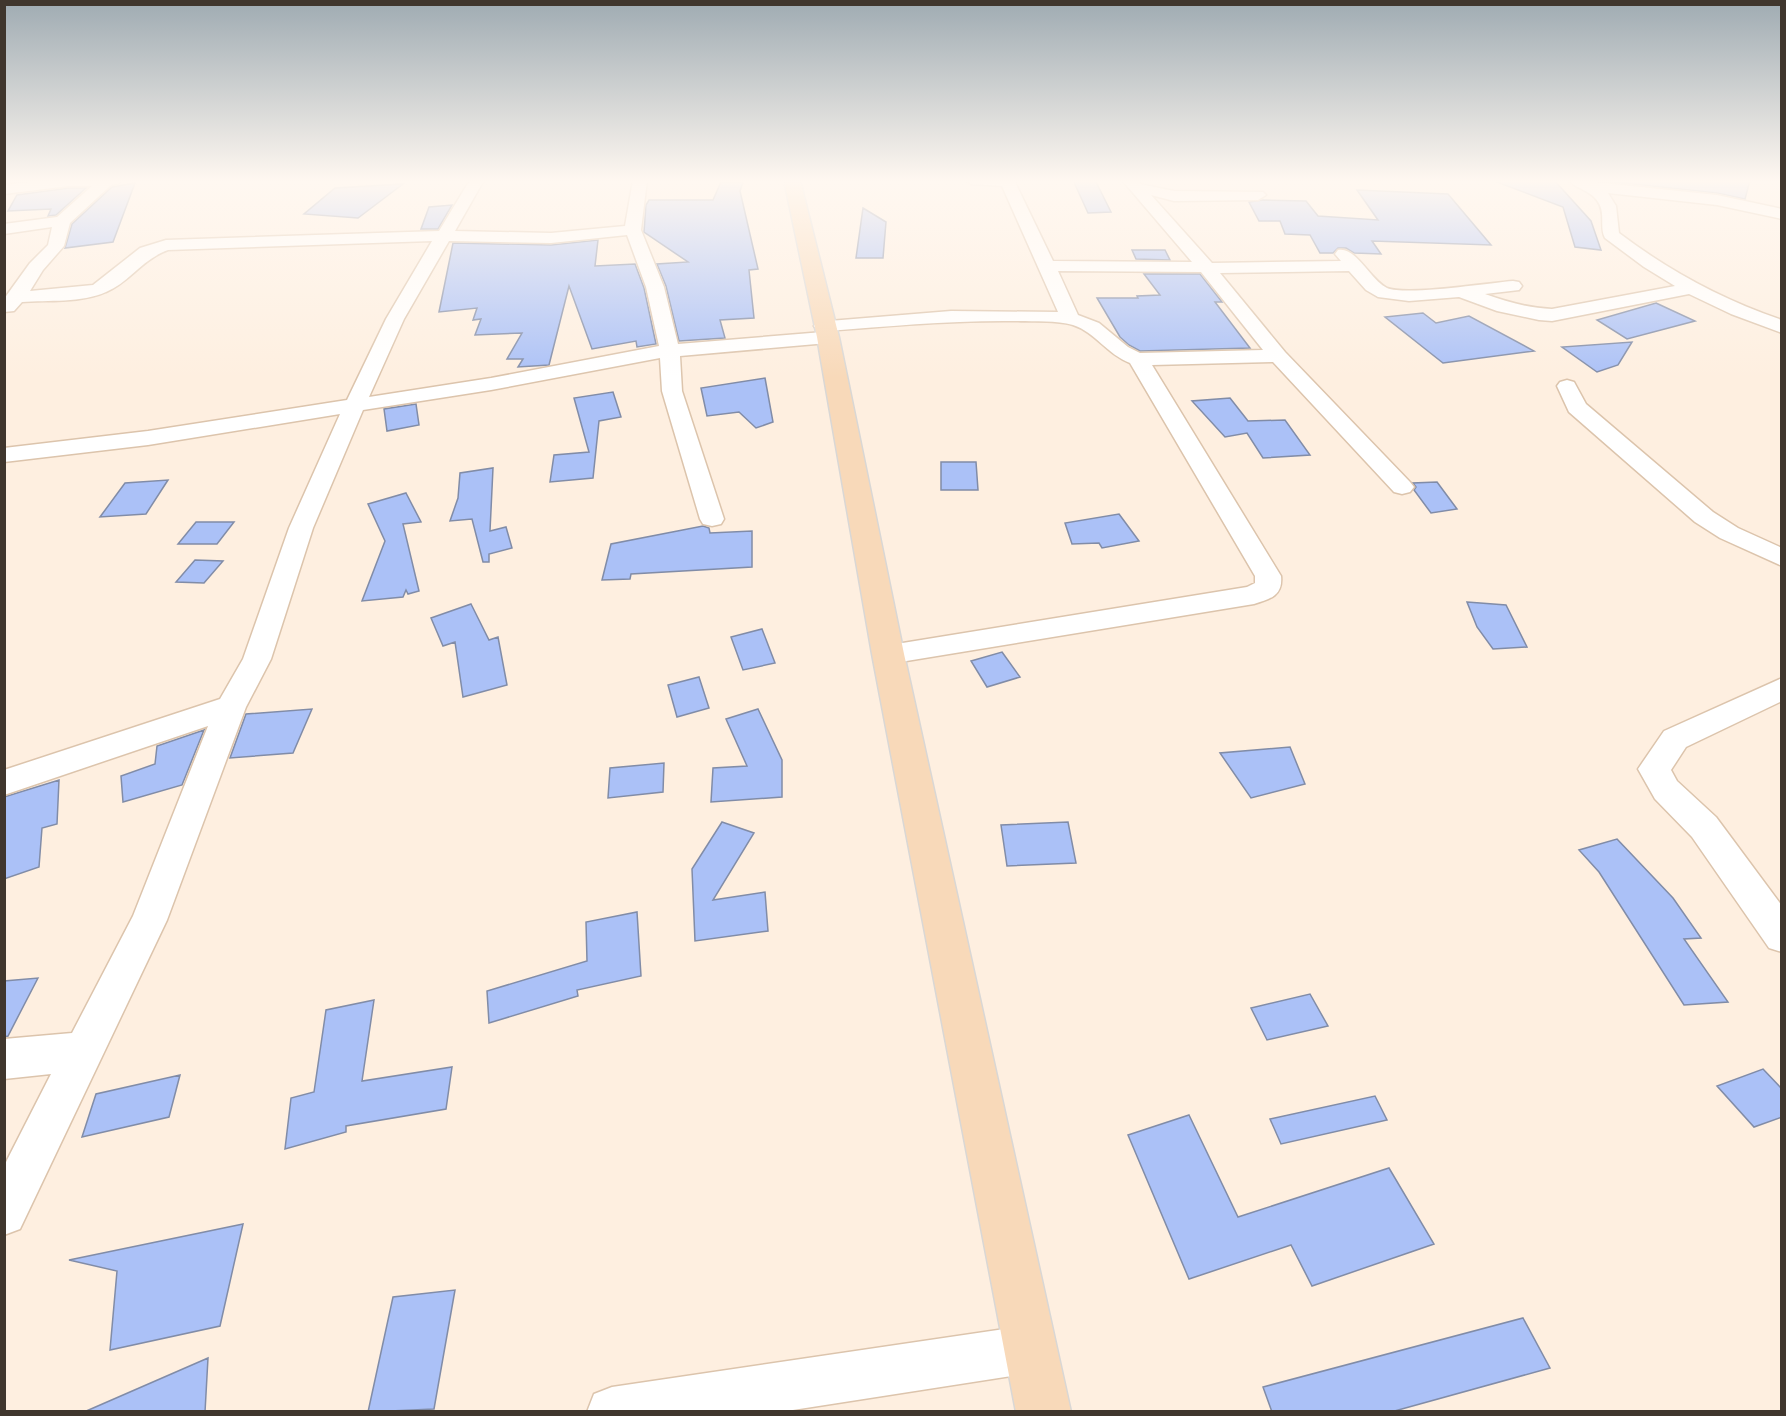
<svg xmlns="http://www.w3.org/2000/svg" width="1786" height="1416" font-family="'Alegreya Sans',sans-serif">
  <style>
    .building { fill: #abc1f7; stroke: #818ca7; stroke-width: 1.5 }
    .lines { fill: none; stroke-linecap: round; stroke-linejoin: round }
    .minor-casing { stroke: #dcc4ac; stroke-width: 3 }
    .primary-casing { stroke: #d9d7d5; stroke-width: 3 }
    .minor { fill: #fff; fill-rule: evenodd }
    .primary { fill: #f8d9b9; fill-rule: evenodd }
  </style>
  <rect width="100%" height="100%" fill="#feefe0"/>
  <path class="building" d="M 1073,180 L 1095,180 L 1111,212 L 1088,213 Z
    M 1497,180 L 1554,180 L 1591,221 L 1601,250 L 1575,247 L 1563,207 L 1497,182 Z
    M 1596,180 L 1750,180 L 1745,199 L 1717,193 Z
    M 721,182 L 743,182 L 740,191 L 758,269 L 749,270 L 754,318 L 720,320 L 725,338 L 679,341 L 666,286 L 657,264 L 688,262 L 644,232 L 646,205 L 649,200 L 713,200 Z
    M 135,183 L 113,242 L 65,248 L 72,224 L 112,187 Z
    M 403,184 L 358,218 L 304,214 L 335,188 Z
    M 69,188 L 86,188 L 56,215 L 48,216 L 51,209 L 8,211 L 17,195 Z
    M 1357,190 L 1448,194 L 1491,245 L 1372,241 L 1381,254 L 1354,253 L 1346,248 L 1338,248 L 1333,253 L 1320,253 L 1310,235 L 1285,234 L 1280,221 L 1259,221 L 1249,202 L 1263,200 L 1306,201 L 1318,216 L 1378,220 Z
    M 452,205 L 438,229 L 421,229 L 429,207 Z
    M 863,208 L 886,222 L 883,258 L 856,258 Z
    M 598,240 L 595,266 L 635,264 L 644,288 L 656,344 L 637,347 L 636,341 L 592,349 L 569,286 L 549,365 L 518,367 L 523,359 L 507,359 L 522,333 L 475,335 L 481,319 L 473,320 L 477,308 L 439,312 L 453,243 L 551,245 Z
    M 1132,250 L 1165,250 L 1170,260 L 1136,259 Z
    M 1144,274 L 1200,274 L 1222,302 L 1215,302 L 1250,348 L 1140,351 L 1129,345 L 1120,337 L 1097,298 L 1138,298 L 1137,296 L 1160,295 Z
    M 1656,303 L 1695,321 L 1627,339 L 1597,320 Z
    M 1423,313 L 1436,323 L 1469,316 L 1534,351 L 1443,363 L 1385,317 Z
    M 1632,342 L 1618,365 L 1597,372 L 1562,347 Z
    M 765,378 L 773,422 L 756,428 L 739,412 L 707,416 L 701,388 Z
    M 613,392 L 621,417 L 599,421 L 593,478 L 550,482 L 554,455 L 589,452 L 574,398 Z
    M 1230,398 L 1248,421 L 1285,420 L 1310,455 L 1263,458 L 1247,433 L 1225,437 L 1192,401 Z
    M 416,404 L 419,425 L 387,431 L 384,409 Z
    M 941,462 L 976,462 L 978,490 L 941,490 Z
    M 493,468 L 490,531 L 506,527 L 512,548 L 489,554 L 489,562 L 483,562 L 472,519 L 450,521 L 458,498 L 460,473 Z
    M 168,480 L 146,514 L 100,517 L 125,483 Z
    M 1437,482 L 1457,509 L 1431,513 L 1414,490 L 1416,487 L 1413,483 Z
    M 406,493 L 421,522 L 403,524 L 419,591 L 408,594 L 406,590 L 403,597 L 362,601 L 385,541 L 368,504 Z
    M 1119,514 L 1139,541 L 1102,548 L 1099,543 L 1072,544 L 1065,523 Z
    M 196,522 L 234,522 L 217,544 L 178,544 Z
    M 703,526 L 709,528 L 710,533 L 752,531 L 752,567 L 631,574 L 630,579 L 602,580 L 611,544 Z
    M 195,560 L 223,561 L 204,583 L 176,582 Z
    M 1467,602 L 1506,605 L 1527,647 L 1493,649 L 1477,627 Z
    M 471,604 L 489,640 L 498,637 L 507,685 L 463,697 L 455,642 L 443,646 L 431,618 Z
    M 762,629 L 775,663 L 743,670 L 731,637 Z
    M 1002,652 L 1020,677 L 987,687 L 971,661 Z
    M 699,677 L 709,708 L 677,717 L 668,685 Z
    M 312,709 L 293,753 L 230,758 L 246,714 Z
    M 758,709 L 782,760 L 782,797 L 711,802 L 713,768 L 747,766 L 726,719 Z
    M 204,730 L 182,785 L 123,802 L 121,776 L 155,764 L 157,746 Z
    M 1290,747 L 1305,784 L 1251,798 L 1220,753 Z
    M 664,763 L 663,792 L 608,798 L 610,768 Z
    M 59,780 L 57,824 L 42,828 L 39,867 L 4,879 L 4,797 Z
    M 722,822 L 754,833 L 713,900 L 765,892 L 768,931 L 695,941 L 692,869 Z
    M 1068,822 L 1076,863 L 1007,866 L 1001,825 Z
    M 1617,839 L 1673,898 L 1701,938 L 1684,939 L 1728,1002 L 1684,1005 L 1599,872 L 1579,850 Z
    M 637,912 L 641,976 L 577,990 L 578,996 L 489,1023 L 487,991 L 587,961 L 586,922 Z
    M 38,978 L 8,1036 L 4,1037 L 4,981 Z
    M 1310,994 L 1328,1026 L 1267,1040 L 1251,1008 Z
    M 374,1000 L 362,1081 L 452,1067 L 446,1109 L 346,1126 L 346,1132 L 285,1149 L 291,1098 L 314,1092 L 326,1010 Z
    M 1763,1069 L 1782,1089 L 1782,1117 L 1754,1127 L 1717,1086 Z
    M 180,1075 L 169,1117 L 82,1137 L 96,1094 Z
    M 1375,1096 L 1387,1120 L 1281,1144 L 1270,1119 Z
    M 1189,1115 L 1238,1217 L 1389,1168 L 1434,1244 L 1312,1286 L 1291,1245 L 1189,1279 L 1128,1135 Z
    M 243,1224 L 220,1326 L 110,1350 L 117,1271 L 69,1260 Z
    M 455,1290 L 434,1409 L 368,1412 L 393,1297 Z
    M 1523,1318 L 1550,1368 L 1391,1412 L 1272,1412 L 1263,1387 Z
    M 208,1358 L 205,1412 L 84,1412 Z"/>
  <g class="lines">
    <g class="minor-casing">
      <path id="minor" d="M 50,180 L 121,180 L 119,183 L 111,185 L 70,223 L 64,246 L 43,270 L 30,291 L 93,285 L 140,248 L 166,240 L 439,231 L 470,180 L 484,180 L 455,231 L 551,233 L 625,226 L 633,180 L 647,180 L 641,230 L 664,287 L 678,344 L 823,332 L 817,330 L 814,326 L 817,322 L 951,311 L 1058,312 L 1002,186 L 971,184 L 964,180 L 1014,180 L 1053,261 L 1192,262 L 1122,180 L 1137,180 L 1140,184 L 1174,191 L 1263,192 L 1266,195 L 1258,200 L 1174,201 L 1151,195 L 1212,263 L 1341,261 L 1335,254 L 1338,250 C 1356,246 1370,280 1387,288 C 1407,296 1488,283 1513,281 L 1519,282 L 1522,286 L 1519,290 L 1485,294 C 1507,302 1528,308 1552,309 L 1675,286 L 1644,267 L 1605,238 C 1599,228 1606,213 1598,202 C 1591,190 1576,189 1568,180 L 1587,180 L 1593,182 L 1717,195 L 1782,209 L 1782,219 L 1717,205 L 1608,193 L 1616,206 L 1619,233 C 1669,271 1723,300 1782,320 L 1782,333 L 1731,314 L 1689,294 L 1552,321 L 1539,320 L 1497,311 L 1459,297 L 1409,301 L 1378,297 L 1366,290 L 1349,271 L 1220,273 L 1285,352 L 1410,482 L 1414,487 L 1410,492 L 1402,494 L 1394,492 L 1273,362 L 1152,365 L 1281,576 C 1283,595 1271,599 1254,604 L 888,664 L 878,661 L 874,654 L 878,647 L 1247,587 L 1255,583 L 1255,576 L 1130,363 C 1108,355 1095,332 1073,325 C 1056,320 1035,322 1018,321 C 954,320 891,326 828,331 L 835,333 L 838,337 L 835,341 L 828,343 L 680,356 L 682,391 L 724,519 L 721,524 L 712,526 L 703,524 L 700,519 L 662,391 L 660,358 L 491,390 L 363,410 L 313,528 L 271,659 L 246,707 L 167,920 L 20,1229 L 4,1235 L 4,1166 L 51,1074 L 4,1079 L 4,1039 L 72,1033 L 133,916 L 208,726 L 4,795 L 4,770 L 220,699 L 243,659 L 289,528 L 340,414 L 148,445 L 4,462 L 4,448 L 148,431 L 347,400 L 386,319 L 432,241 L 168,250 C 141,260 130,282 106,292 C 82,303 48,300 22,302 L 14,311 L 4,312 L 4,299 L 30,263 L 48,245 L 52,227 L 4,234 L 4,224 L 57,217 L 92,186 L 69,186 L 4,194 L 4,185 ZM 627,235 L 646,287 L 659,346 L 491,378 L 369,397 L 404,319 L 449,241 L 551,243 ZM 1058,271 L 1201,272 L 1263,350 L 1140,353 L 1128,347 L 1099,323 L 1078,315 Z
        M 1567,380 L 1574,382 L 1586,404 L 1713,512 L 1738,528 L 1782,548 L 1782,566 L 1720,538 L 1695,522 L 1569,412 L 1557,386 L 1560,382 Z
        M 1782,678 L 1782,701 L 1686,747 L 1671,770 L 1677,781 L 1716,817 L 1782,906 L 1782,952 L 1769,948 L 1692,837 L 1655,799 L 1638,769 L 1664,731 Z
        M 1031,1325 L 1048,1332 L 1055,1349 L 1048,1366 L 1031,1373 L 780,1412 L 587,1412 L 594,1394 L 612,1387 Z"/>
    </g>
    <g class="primary-casing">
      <path id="primary" d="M 784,180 L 800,180 L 839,337 L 904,654 L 1071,1412 L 1016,1412 L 872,654 L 817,337 Z"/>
    </g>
    <use href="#minor" class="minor"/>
    <use href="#primary" class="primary"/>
  </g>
  <linearGradient id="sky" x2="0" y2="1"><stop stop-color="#9fabb2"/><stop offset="0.48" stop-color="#fff8f1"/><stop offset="1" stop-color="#fff8f1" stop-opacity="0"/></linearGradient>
  <rect width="1786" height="378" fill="url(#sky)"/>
  <rect width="1786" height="1416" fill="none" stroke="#40362d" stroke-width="12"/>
</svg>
